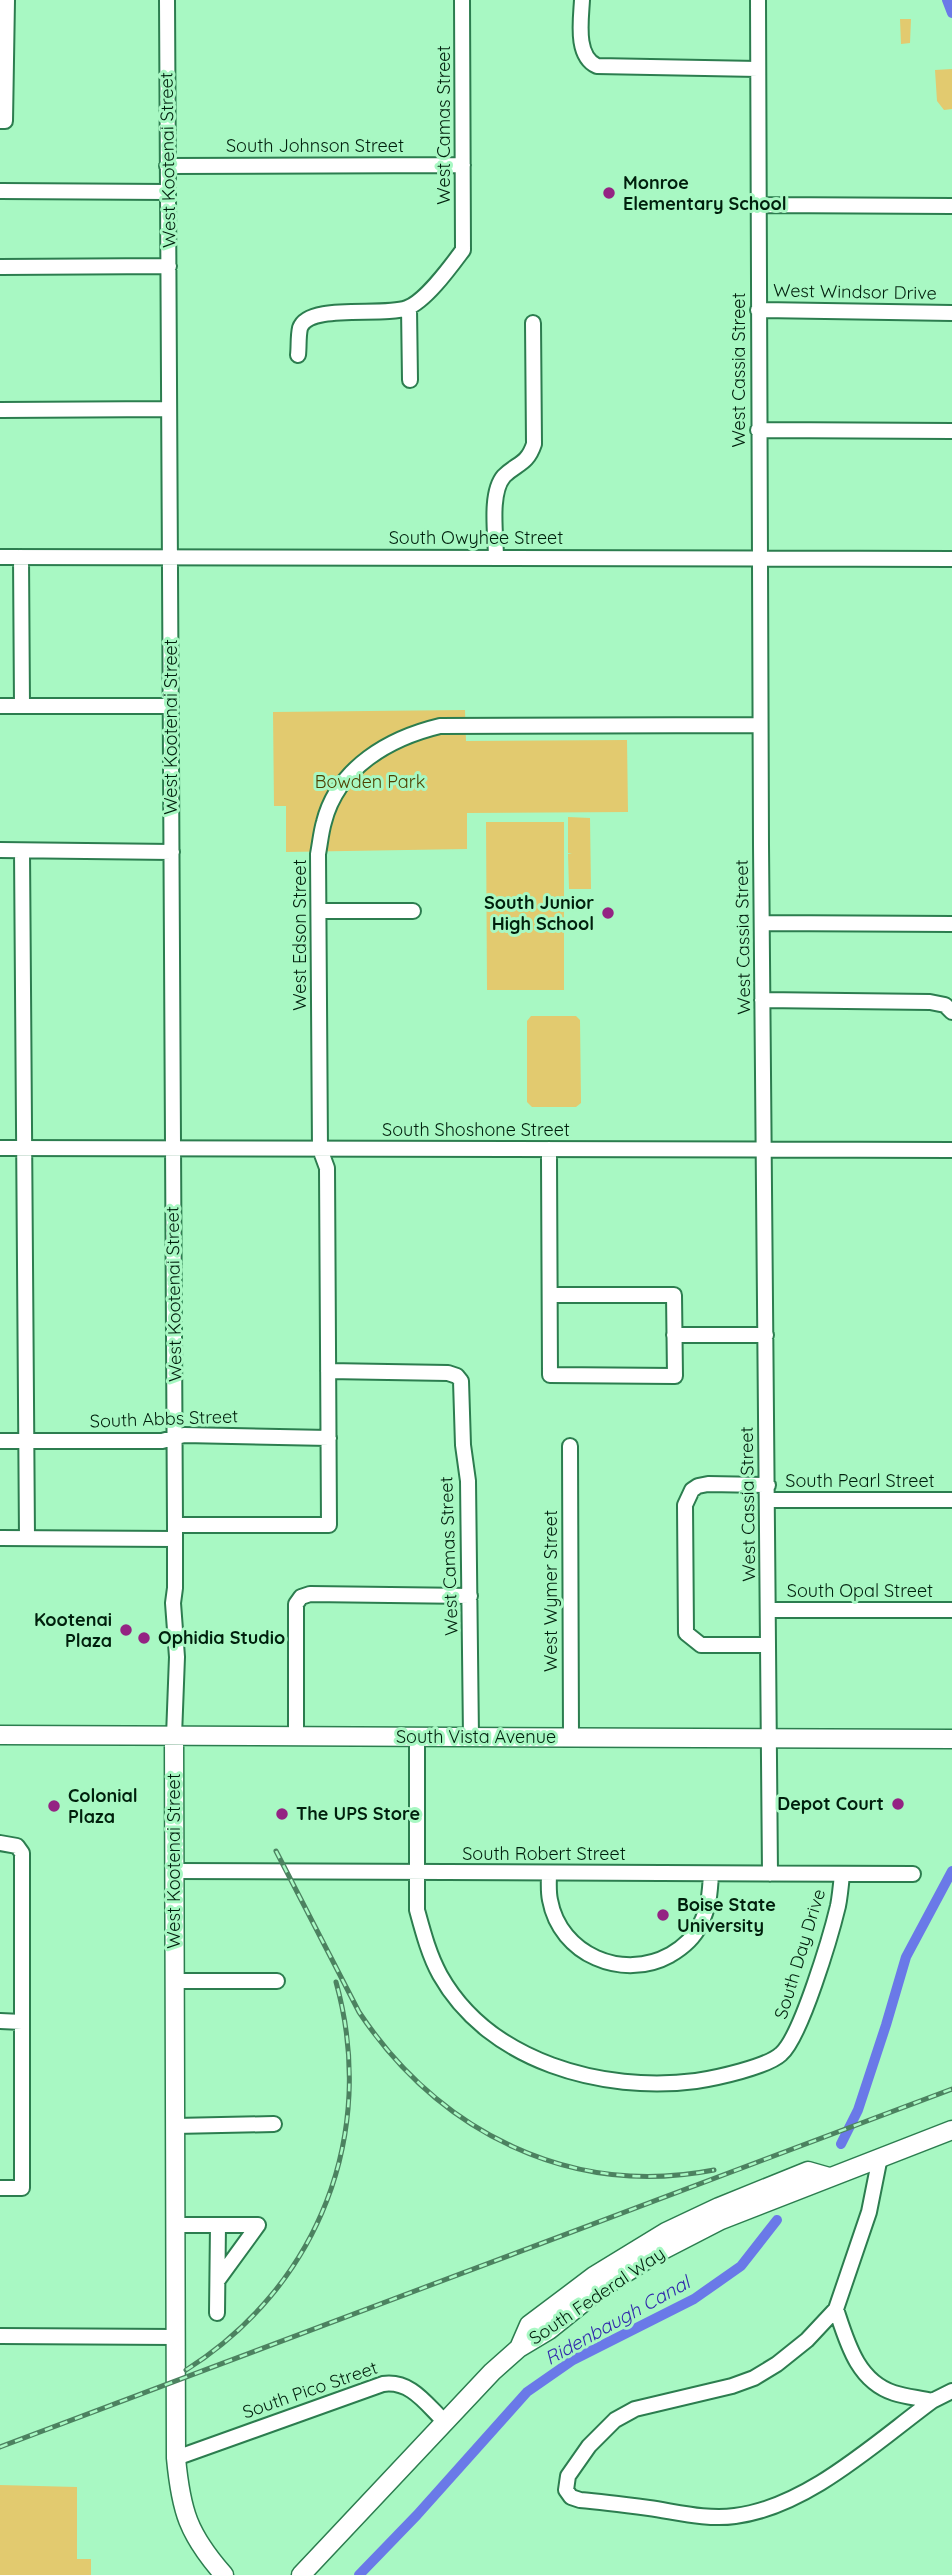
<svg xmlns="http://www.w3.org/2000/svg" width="952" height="2575" font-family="Quicksand,sans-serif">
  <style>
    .green { fill: #e2ca6f }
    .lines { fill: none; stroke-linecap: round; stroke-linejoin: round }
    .canal { stroke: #6a79e8; stroke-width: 10 }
    .minor-casing { stroke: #2c7d4f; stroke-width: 18 }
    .major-casing { stroke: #2c7d4f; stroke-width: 21 }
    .minor { stroke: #fff; stroke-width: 14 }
    .major { stroke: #fff; stroke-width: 18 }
    .rail-casing { stroke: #4c8260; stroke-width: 5 }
    .rail { stroke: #a8f8c3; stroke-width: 2.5; stroke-dasharray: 8; stroke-linecap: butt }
    .poi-dot { fill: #942383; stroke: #a8f8c3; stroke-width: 2.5 }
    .labels { text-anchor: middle; stroke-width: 6; stroke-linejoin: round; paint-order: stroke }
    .street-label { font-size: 18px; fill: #00200d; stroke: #a8f8c3 }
    .poi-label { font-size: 18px; font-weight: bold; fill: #00200d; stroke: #a8f8c3; text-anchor: start }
    .park-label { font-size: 18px; fill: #4e4000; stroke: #a8f8c3 }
    .water-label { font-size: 19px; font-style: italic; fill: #312aac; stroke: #a8f8c3 }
  </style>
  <rect width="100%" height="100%" fill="#a8f8c3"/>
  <path class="green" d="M 900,19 L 911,19 L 910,43 L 901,44 Z
    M 952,69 L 952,109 L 944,110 L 937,101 L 935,70 Z
    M 465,710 L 466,741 L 627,740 L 628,812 L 467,813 L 467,849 L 286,852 L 286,806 L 274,806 L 273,712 Z
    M 568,817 L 590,818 L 591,889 L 569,889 L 568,854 L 572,853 L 568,853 Z
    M 486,822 L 564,822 L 564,990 L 487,990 Z
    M 531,1016 L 576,1016 L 580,1020 L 581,1103 L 576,1107 L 532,1107 L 527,1102 L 527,1021 Z
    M 0,2485 L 77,2487 L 77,2559 L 91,2559 L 91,2575 L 0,2575 Z"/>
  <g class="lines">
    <path class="canal" d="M 947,0 L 952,13
      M 841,2144 L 858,2110 L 886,2025 L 906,1957 L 952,1871
      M 359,2575 L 417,2515 L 527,2392 L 573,2360 L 694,2299 L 741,2266 L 777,2220"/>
    <g class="minor-casing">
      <path id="minor" d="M 167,0 L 175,1525 L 175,1588 L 173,1603 L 177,1657 L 174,1736
        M 582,0 C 581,20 575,56 597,66 L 758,69
        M 758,0 L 761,845 L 770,1874
        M 0,121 L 5,121 L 7,0
        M 167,166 L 463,165
        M 0,191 L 168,192
        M 758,205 L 952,206
        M 0,267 L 169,266
        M 409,308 L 410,380
        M 758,310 L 952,313
        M 298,355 C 299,347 298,337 300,328 C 308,303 383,317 407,308 C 426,301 451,266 463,250 L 462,0
        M 0,410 L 169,409
        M 758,430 L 952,431
        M 0,557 L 952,559
        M 21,557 L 22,706
        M 496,558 C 496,536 489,493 504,476 C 517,463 527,465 534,444 L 533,323
        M 0,706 L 171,706
        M 0,850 L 172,852
        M 22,851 L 27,1538
        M 319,911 L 413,911
        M 762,923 L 952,924
        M 762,1000 L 930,1002 L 945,1005 L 952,1012
        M 0,1148 L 952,1150
        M 549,1149 L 549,1158 L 550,1375 L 675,1376 L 674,1295 L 550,1295
        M 674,1335 L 766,1335
        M 328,1371 L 448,1373 L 457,1376 L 461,1381 L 463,1445 L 468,1481 L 471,1737
        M 0,1441 L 162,1441 L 184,1435 L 329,1438
        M 570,1446 L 571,1737
        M 768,1500 L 952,1500
        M 175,1525 L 329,1525 L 327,1168 L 320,1149 L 318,854 C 320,844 321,832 324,822 C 338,767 390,738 440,726 L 760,725
        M 0,1538 L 175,1539
        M 769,1610 L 952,1610
        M 767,1645 L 701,1645 L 686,1633 L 685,1505 L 692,1490 L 698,1486 L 708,1484 L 768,1485
        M 296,1736 L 296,1604 L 301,1597 L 310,1594 L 470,1596
        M 417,1737 L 417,1910 C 423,1932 429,1955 440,1975 C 489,2062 603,2093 696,2081 C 716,2078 767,2067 781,2054 C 801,2037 831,1935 838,1906 C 840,1896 841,1885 842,1874
        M 0,1843 L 17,1846 L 22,1853 L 22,2188 L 0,2188
        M 174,1871 L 913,1874
        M 549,1873 C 549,1881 548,1891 550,1900 C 560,1955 623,1981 670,1955 C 682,1948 694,1938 700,1925 C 709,1908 710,1892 711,1874
        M 175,1981 L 277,1981
        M 0,2021 L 22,2022
        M 175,2126 L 274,2124
        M 880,2157 L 869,2212 L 836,2309 L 807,2340 L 777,2364 L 754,2378 L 732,2386 L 635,2409 L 615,2420 L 589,2446 L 568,2476 L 566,2490 L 571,2497 L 580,2500 C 603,2502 626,2505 649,2508 C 677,2512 707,2520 735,2516 C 807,2507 875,2443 932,2401 L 952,2391
        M 175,2225 L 258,2225
        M 218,2280 L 258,2225
        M 836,2309 C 847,2342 857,2381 894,2393 C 906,2397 920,2398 932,2401
        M 217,2313 L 218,2225
        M 0,2336 L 175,2337
        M 176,2458 L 383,2384 C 411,2380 426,2404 445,2422"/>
    </g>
    <g class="major-casing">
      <path id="major" d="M 0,1735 L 952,1739
        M 174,1736 L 176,2458 C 181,2511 188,2534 224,2575
        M 519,2348 L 529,2325 L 594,2276 L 666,2232 L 719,2207 L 808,2171 L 829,2177
        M 301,2575 L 492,2372 L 519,2348 L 549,2330 L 600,2289 L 657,2253 L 721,2220 L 952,2130"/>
    </g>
    <use href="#minor" class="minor"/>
    <use href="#major" class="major"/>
    <g class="rail-casing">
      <path id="rail" d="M 276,1851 L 359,2012 C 439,2132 570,2198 714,2170
        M 186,2370 C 319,2286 378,2133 336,1982
        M 0,2447 L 952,2089"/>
    </g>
    <use href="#rail" class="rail"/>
  </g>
  <g class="poi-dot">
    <circle cx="609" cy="193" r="7"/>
    <circle cx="608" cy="913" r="7"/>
    <circle cx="126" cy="1630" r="7"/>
    <circle cx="144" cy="1638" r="7"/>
    <circle cx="898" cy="1804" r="7"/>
    <circle cx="54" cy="1806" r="7"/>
    <circle cx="282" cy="1814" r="7"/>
    <circle cx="663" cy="1915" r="7"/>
  </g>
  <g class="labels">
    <g class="street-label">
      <text transform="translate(444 125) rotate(-90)" y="6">West Camas Street</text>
      <text x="315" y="152">South Johnson Street</text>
      <text transform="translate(168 160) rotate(-91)" y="6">West Kootenai Street</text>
      <text transform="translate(855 292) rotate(1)" y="6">West Windsor Drive</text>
      <text transform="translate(739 370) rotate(-90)" y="6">West Cassia Street</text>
      <text x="476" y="544">South Owyhee Street</text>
      <text transform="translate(171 727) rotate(-90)" y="6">West Kootenai Street</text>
      <text transform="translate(300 935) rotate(-90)" y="6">West Edson Street</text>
      <text transform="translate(743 937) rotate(-91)" y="6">West Cassia Street</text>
      <text x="476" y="1136">South Shoshone Street</text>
      <text transform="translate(174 1294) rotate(-91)" y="6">West Kootenai Street</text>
      <text transform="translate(164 1419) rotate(-2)" y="6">South Abbs Street</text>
      <text x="860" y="1487">South Pearl Street</text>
      <text transform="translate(748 1504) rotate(-91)" y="6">West Cassia Street</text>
      <text transform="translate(449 1556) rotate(-92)" y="6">West Camas Street</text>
      <text transform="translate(551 1591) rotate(-90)" y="6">West Wymer Street</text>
      <text x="860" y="1597">South Opal Street</text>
      <text x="476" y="1743">South Vista Avenue</text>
      <text x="544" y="1860">South Robert Street</text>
      <text transform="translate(174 1861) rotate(-90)" y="6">West Kootenai Street</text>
      <text transform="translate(800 1954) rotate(-73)" y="6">South Day Drive</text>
      <text transform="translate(597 2296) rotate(-34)" y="6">South Federal Way</text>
      <text transform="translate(310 2390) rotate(-19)" y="6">South Pico Street</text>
    </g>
    <g class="poi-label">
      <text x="623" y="189">Monroe<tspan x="623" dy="21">Elementary School</tspan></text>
      <text x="594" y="909" text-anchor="end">South Junior<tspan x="594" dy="21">High School</tspan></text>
      <text x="112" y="1626" text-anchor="end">Kootenai<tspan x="112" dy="21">Plaza</tspan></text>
      <text x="158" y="1644">Ophidia Studio</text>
      <text x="68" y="1802">Colonial<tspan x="68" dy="21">Plaza</tspan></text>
      <text x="884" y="1810" text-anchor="end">Depot Court</text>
      <text x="296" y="1820">The UPS Store</text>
      <text x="677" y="1911">Boise State<tspan x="677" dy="21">University</tspan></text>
    </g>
    <g class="park-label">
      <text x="370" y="788">Bowden Park</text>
    </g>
    <g class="water-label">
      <text transform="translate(617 2320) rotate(-29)" y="7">Ridenbaugh Canal</text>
    </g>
  </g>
</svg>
